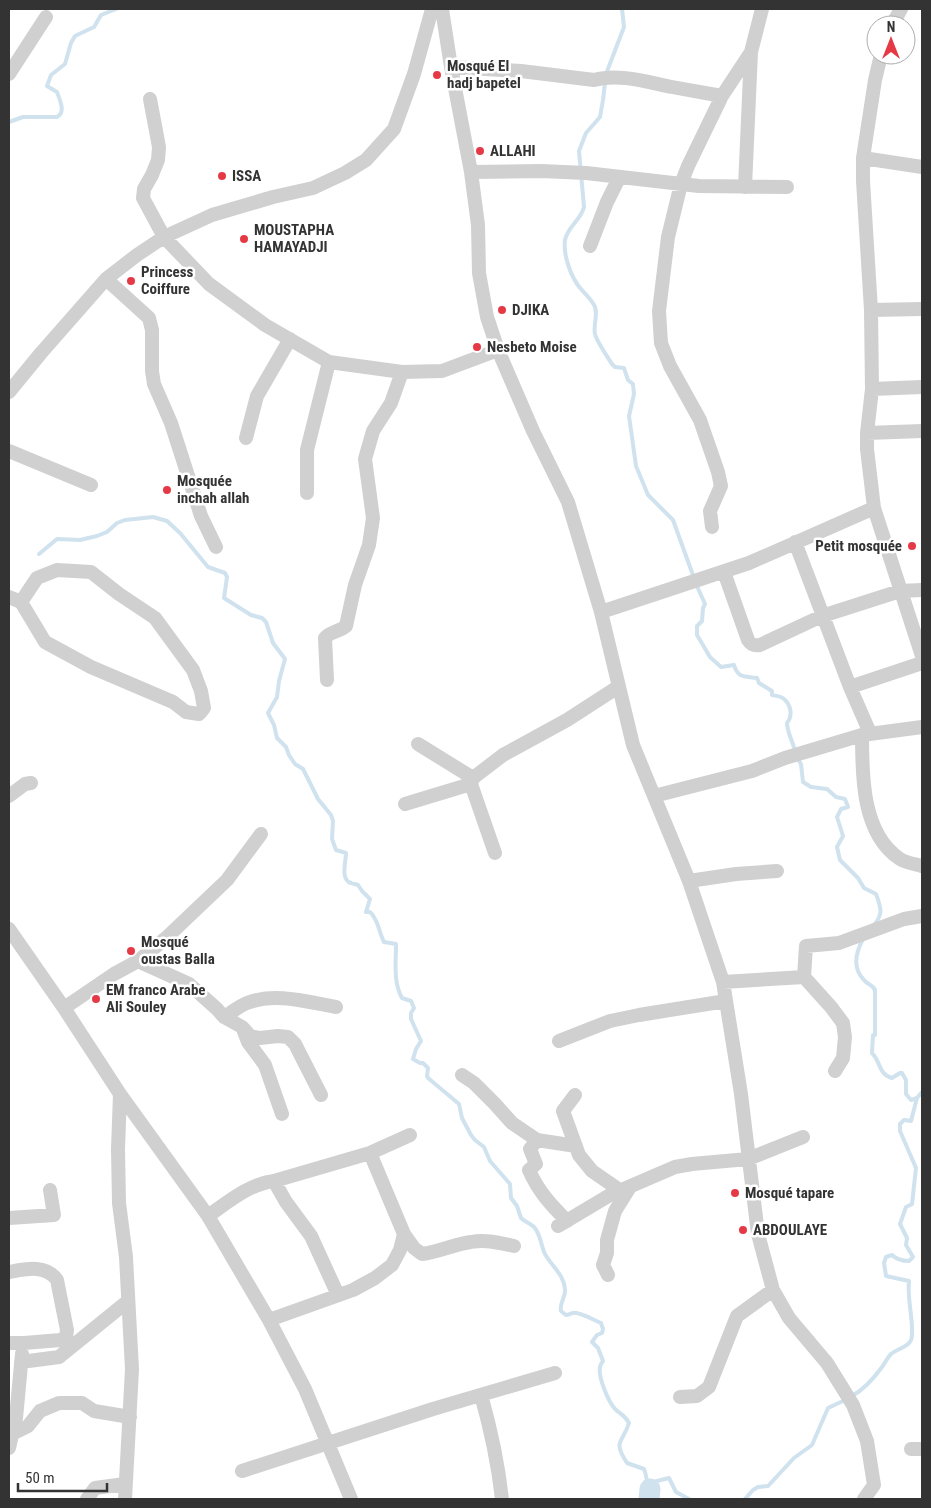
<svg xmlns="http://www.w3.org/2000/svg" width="931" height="1508" font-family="'Roboto Condensed',sans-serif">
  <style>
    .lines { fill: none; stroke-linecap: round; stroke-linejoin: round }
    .stream { stroke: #cfe2ee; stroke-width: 4 }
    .river { stroke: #cfe2ee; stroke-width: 21 }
    .street { stroke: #d0d0d0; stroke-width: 14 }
    .poi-dot { fill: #e63946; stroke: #fff; stroke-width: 2 }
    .labels { text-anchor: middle; stroke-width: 5; stroke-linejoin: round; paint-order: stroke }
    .poi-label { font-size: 15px; font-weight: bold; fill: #333; stroke: #fff; text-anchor: start }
  </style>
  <rect width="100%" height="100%" fill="#fff"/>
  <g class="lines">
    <path class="stream" d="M 622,9 L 624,27 L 606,74 L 603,100 L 600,117 L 586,133 L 579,151 L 584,207 C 581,220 568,226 565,240 C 563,255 571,278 581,289 C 586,295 592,300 595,307 C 598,316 593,325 595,334 C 597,342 607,356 612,364 L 615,367 L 624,368 L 628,380 L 633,384 L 634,394 L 629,416 L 636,466 L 648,495 L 673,520 L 694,578
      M 9,122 L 23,117 L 57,117 C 66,112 60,101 57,92 L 47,86 L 51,75 L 65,64 L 71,43 L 75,36 L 94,27 L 101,15 L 116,9
      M 39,554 L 57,539 L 80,540 L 97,536 L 107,532 L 117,523 L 125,520 L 153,517 L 167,521 L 180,533 L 208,567 L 225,573 L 227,577 L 224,598 L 251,615 L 262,618 L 266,622 L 273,643 L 285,659 L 279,681 L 277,697 L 268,713 L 274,725 L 277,738 L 286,747 L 289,755 L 295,764 L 303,769 L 318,799 L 331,815 L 333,821 L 332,839 L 336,850 L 346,853 C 346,861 340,880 351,883 C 353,884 356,884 358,885 L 362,891 L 370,899 L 366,912 L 370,912 C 378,919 379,932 384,942 L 396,944 C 396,962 393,982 402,998 L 411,1001 L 414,1008 L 411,1013 L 411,1019 L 421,1041 L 416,1049 L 413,1059 L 420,1063 L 423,1063 L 428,1068 L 427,1076 L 428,1078 L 459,1104 L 462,1118 L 471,1135 L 475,1140 L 484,1147 L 490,1161 L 510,1184 L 511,1198 L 517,1206 L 521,1218 C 525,1222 530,1223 534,1227 C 540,1233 541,1244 544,1252 C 550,1265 564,1274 565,1289 C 566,1297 559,1303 561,1311 L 566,1315 C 569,1315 571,1313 573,1313 C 579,1311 595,1321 601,1323 L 603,1329 L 602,1333 L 597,1335 L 592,1342 L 598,1348 L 603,1361 C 602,1362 600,1366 600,1367 C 598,1377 608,1401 615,1409 C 620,1414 625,1415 629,1423 C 623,1443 612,1440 627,1463 L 644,1469 C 647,1476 646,1482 650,1489
      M 696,584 L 705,604 L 703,608 L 702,621 L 697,626 L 697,635 L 710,657 L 721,667 L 734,665 C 738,679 746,676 757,678 L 759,683 L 772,691 L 772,695 C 776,696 781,696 784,699 C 791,705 793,716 787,723 C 787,732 793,742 795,751
      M 797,758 L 801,764 L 803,782 L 811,787 L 827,789 L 836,797 L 845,799 L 848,807 L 841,809 L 837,817 L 843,836 L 837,847 L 840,860 L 858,878 L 864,888 L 876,894 C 881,908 884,914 873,926
      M 863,939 C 856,952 852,968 864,980 C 868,985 872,984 875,990 L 875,1035 L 873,1035 L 872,1053 C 881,1062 878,1074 892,1078 L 900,1073 L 902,1073 L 906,1080 L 906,1094 L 911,1100 L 917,1098
      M 852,1396 C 863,1390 874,1378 882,1367 C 885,1363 887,1358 891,1354 C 898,1348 912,1347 912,1335 C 913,1317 907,1299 909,1281 L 886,1276 L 884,1263 L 886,1257 L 892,1255 C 897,1260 902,1261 909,1261 L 913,1257 L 906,1245 L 907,1238 L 900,1224 L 906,1207 L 912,1204 L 916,1168 L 900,1131 L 900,1124 L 904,1120 L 911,1121 L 917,1098 L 922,1092
      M 650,1489 L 653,1482 L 669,1478 L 676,1492 L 689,1499
      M 745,1499 L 753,1490 L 758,1487 L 768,1486 L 794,1458 L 812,1445 L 828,1408 L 845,1400"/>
    <path class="river" d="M 649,1499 L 650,1489"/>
    <path class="street" d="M 442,9 L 451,67 L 471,172 L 478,225 L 479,273 L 487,317 L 498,350 L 533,431 L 568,502 L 601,612 L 633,745 L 689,881 L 723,982 L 741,1094 L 758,1234 L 773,1290 L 789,1318 L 827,1363 L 853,1405 L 867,1441 L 874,1485 L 864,1499
      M 892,25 L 901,9
      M 881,55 L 875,80 L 863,158 L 863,181 L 871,310 L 872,389 L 867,433 L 867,449 L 874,508 L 922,656
      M 451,67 L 521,71 L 594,80 C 619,73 647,82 672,87 C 688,90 705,93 722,96
      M 9,74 L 46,17
      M 150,99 L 159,147 L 158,160 L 152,175 L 144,189 L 143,198 L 164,237 L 209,284 L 265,325 L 329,362 L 402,372 L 442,371 L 498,350
      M 863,158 L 922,167
      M 471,172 L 541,171 L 586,173 L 699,186 L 787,187
      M 745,187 L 751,52 L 762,9
      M 590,246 L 607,202 L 619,178
      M 106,279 L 149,318 L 152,330 L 152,371 L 154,384 L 171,423 L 201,516 L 216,547
      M 871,310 L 922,309
      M 872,389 L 922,387
      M 9,392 L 41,353 L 106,279 L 137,255 L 164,237 L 212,215 L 273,197 L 313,188 L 345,173 L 366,160 L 394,129 L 414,74 L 432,9
      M 867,433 L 922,431
      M 246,438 L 257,396 L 290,339
      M 9,451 L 91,485
      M 307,493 L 307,450 L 329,362
      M 712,527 L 710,511 L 721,486 L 718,472 L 700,420 L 670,366 L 661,343 L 659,311 L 668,237 L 681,184 L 688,166 L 722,96 L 751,52
      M 795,542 L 850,687 L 870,733
      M 724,572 L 748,640 C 751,645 754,646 760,645 L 822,616 L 900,591 L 922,590
      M 9,597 L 21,602 L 45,642 L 91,667 L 173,702 L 186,712 L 199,714 L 204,708 L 201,691 L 193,670 L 155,618 L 119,594 L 91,572 L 57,570 L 37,578 L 21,602
      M 601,612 L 749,563 L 874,508
      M 327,680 L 325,638 C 331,631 339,632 346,626 L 355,585 L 369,545 L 373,518 L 365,459 L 373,431 L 391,403 L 402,372
      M 850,687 L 922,663
      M 862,735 C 862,776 862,834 900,859 C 906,863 916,864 922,866
      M 418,744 L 473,778 L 471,784 L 495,853
      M 473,778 L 503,755 L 567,720 L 618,687
      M 9,796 L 25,784 L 31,783
      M 654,796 L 752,771 L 785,758 L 862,735 L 922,727
      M 405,804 L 471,784
      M 689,881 L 736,874 L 777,871
      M 9,929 L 64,1008 L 120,1094
      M 138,961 L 166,938 L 227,880 L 261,834
      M 723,982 L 804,977
      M 64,1008 L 114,974 L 138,961 L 189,984 L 217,1009 L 224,1017 L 242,1027 L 250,1036 L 260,1038 L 278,1036 L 288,1037 L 295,1044 L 321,1095
      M 224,1017 C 231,1013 239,1006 247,1003 C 275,992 307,1002 336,1007
      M 243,1029 L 248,1042 L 265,1065 L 282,1114
      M 559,1041 L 610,1021 L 639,1015 L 726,1001
      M 835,1071 L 843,1058 L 845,1037 L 843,1023 L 831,1007 L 804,977 L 806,946 L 839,943 L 904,919 L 922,916
      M 462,1075 L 474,1083 L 495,1104 L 512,1123 L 537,1140 L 576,1146
      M 575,1095 L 563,1111 L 579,1155 L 592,1171 L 621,1191
      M 537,1140 L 530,1149 L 536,1164 L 529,1170 C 538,1191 551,1205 567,1221
      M 274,1181 L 286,1202 L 311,1236 L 338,1295
      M 208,1216 C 228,1202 249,1184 274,1181 L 370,1153 L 410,1135
      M 9,1218 L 54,1215 L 50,1190
      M 558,1226 L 610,1195 L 675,1167 L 692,1164 L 748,1159 L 803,1137
      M 404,1234 L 414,1248 L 422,1254 C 439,1252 455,1244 471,1242 C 486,1239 500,1243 514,1246
      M 9,1272 C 25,1269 46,1264 57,1280 L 67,1330 L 66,1337 L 61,1340 L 24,1343 L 9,1343
      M 608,1275 L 603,1265 L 607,1253 L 607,1240 L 615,1211 L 630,1187
      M 269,1320 L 353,1290 L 375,1278 L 392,1265 L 400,1250 L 404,1234 L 370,1153
      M 21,1362 L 59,1357 L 128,1301
      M 481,1395 C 491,1430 498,1463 502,1499
      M 680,1397 L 697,1396 L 709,1387 L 737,1316 L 773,1290
      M 12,1434 L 28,1426 L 40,1411 L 59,1403 L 82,1403 L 94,1411 L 130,1417
      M 9,1448 L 16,1418 L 22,1354
      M 911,1449 L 922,1449
      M 242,1471 L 433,1409 L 555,1373
      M 87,1499 L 95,1488 L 125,1484
      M 125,1499 L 132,1369 L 126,1257 L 119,1203 L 118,1149 L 120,1094 L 208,1216 L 269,1320 L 305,1389 L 351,1499"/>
  </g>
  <g class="poi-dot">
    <circle cx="437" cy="75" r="5"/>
    <circle cx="480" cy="151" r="5"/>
    <circle cx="222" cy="176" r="5"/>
    <circle cx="244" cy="239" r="5"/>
    <circle cx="131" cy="281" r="5"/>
    <circle cx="502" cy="310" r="5"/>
    <circle cx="477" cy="347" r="5"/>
    <circle cx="167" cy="490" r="5"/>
    <circle cx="912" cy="546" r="5"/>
    <circle cx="131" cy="951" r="5"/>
    <circle cx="96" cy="999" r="5"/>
    <circle cx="735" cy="1193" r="5"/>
    <circle cx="743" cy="1230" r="5"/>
  </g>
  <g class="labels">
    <g class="poi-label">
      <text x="447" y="71">Mosqué El<tspan x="447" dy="17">hadj bapetel</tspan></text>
      <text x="490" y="156">ALLAHI</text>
      <text x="232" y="181">ISSA</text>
      <text x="254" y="235">MOUSTAPHA<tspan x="254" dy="17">HAMAYADJI</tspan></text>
      <text x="141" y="277">Princess<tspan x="141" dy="17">Coiffure</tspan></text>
      <text x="512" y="315">DJIKA</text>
      <text x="487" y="352">Nesbeto Moise</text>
      <text x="177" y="486">Mosquée<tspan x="177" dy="17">inchah allah</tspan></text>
      <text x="902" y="551" text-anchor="end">Petit mosquée</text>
      <text x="141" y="947">Mosqué<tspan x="141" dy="17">oustas Balla</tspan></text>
      <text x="106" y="995">EM franco Arabe<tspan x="106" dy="17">Ali Souley</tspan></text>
      <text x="745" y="1198">Mosqué tapare</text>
      <text x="753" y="1235">ABDOULAYE</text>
    </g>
  </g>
  <rect width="931" height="1508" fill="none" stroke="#333333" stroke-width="20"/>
  <g transform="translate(891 40)"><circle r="24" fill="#ffffff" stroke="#adadad"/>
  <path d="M0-4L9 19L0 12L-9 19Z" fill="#e63946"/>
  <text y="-8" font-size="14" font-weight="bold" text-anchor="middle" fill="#333333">N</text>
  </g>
  <path d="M18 1483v8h89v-8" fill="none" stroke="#333333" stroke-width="2.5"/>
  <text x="25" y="1483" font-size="15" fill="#333333" stroke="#ffffff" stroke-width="4" paint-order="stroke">50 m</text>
</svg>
